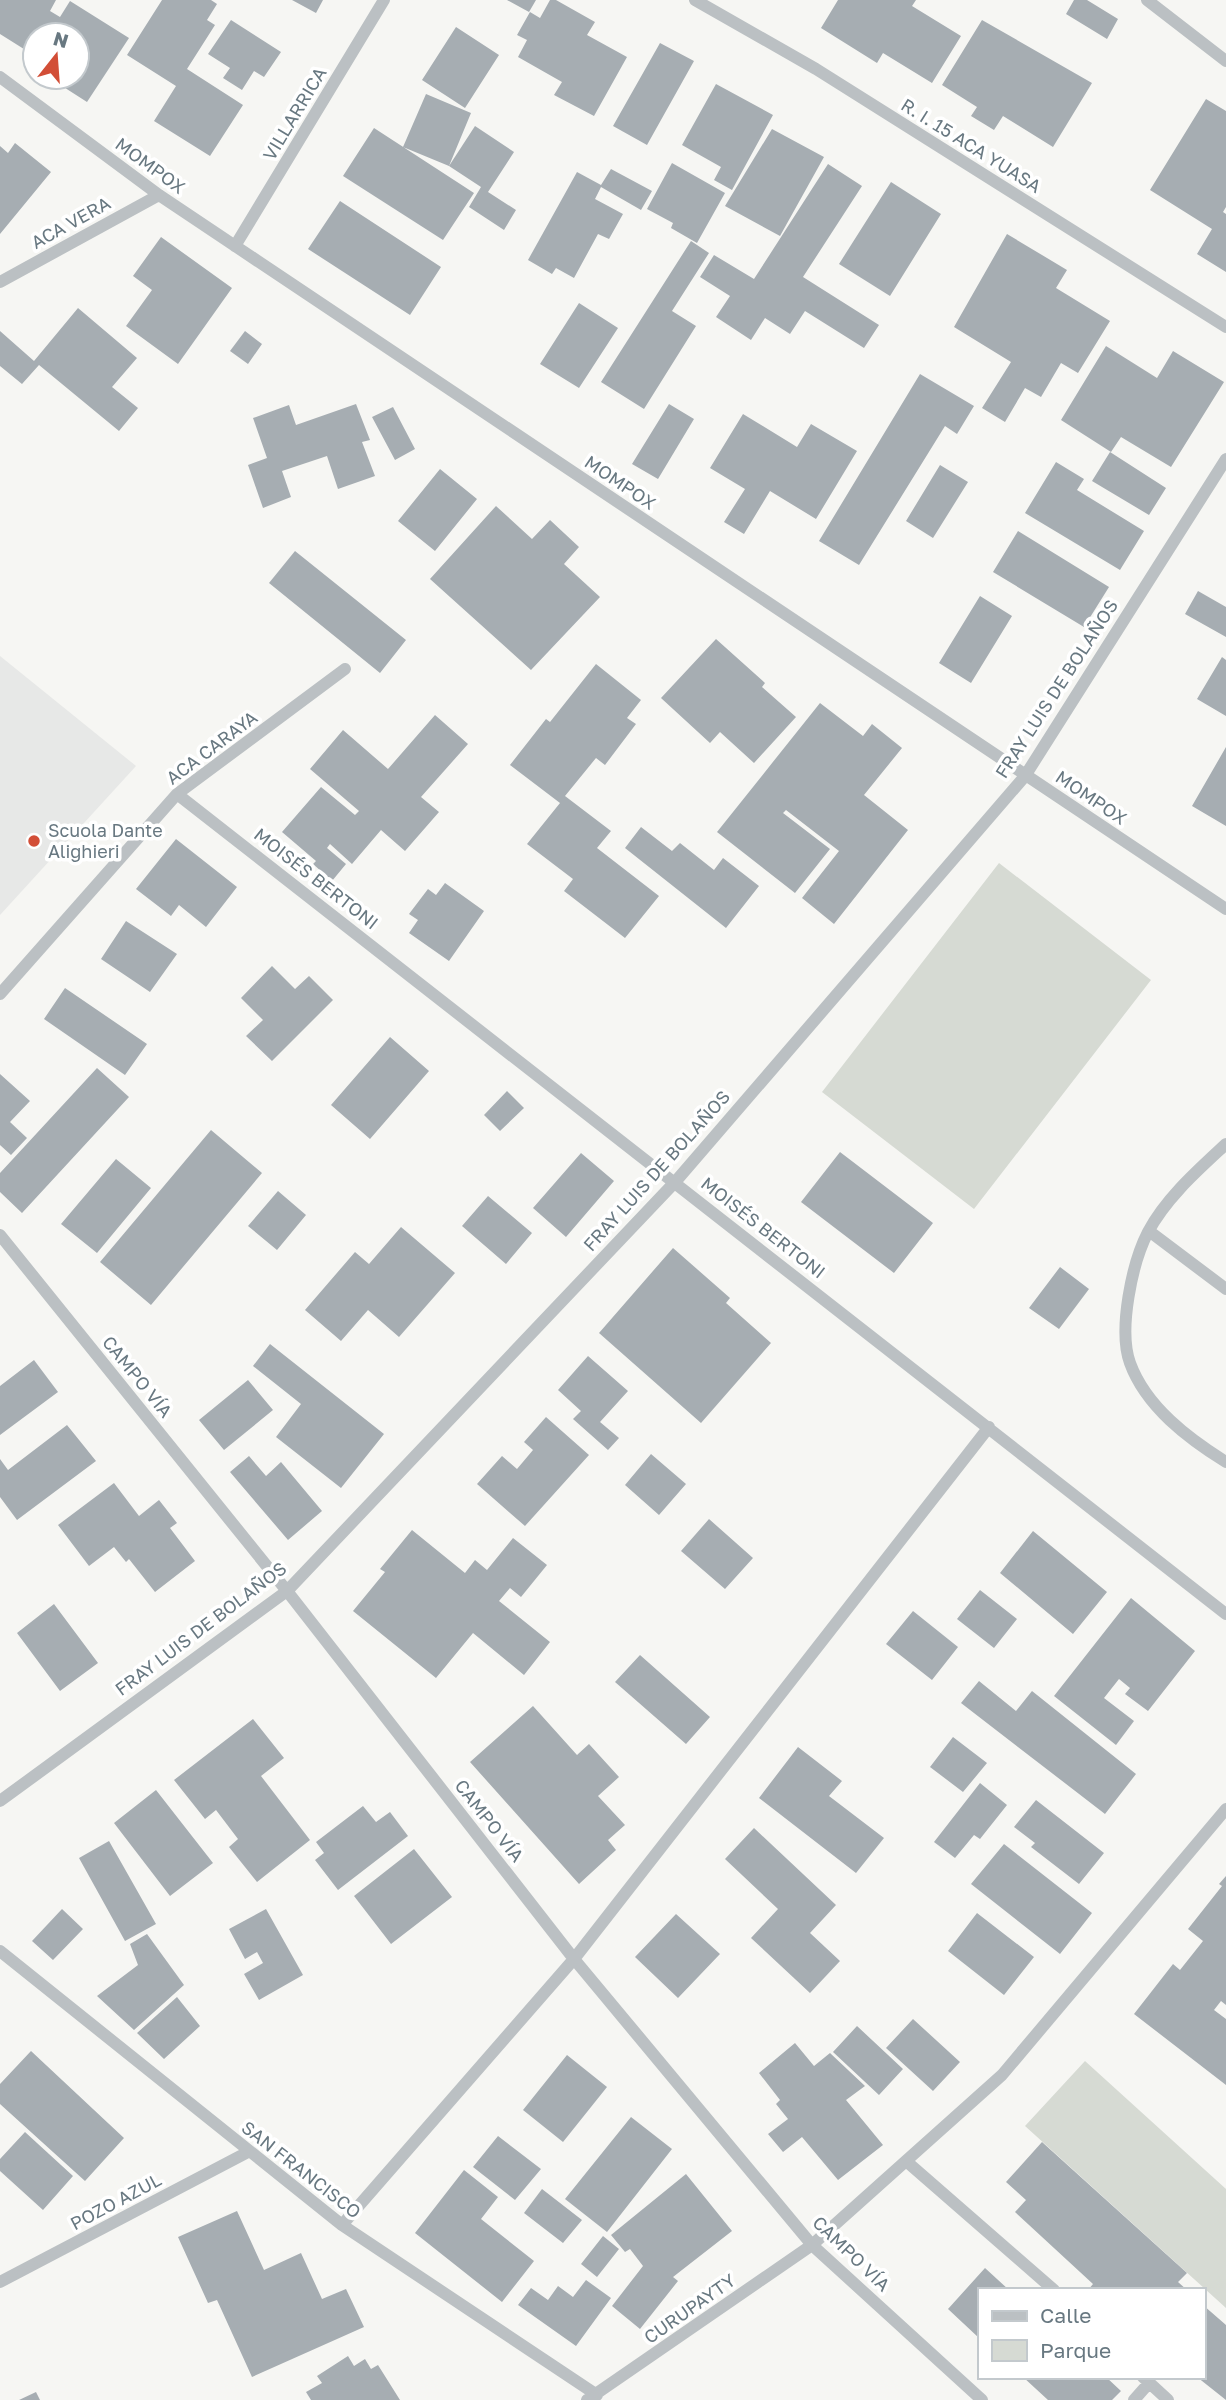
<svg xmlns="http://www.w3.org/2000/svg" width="1226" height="2400" font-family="'Golos Text',sans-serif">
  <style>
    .built { fill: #e7e8e7 }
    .green { fill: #d6dad3 }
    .building { fill: #a6adb2 }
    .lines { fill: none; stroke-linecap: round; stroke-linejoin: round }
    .minor { stroke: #bbc0c3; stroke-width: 12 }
    .poi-dot { fill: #d24e37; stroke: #fff; stroke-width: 2.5 }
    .labels { text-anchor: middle; stroke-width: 7; stroke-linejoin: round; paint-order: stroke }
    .street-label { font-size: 18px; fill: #687881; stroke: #fff }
    .poi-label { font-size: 18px; fill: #687881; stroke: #fff; text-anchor: start }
  </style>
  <rect width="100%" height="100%" fill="#f6f6f3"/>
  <path class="built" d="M 0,656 L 136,766 L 0,915 Z"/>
  <path class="green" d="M 999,863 L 1151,980 L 974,1209 L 822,1092 Z
    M 1085,2061 L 1226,2189 L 1226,2308 L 1025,2126 Z"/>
  <path class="building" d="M 0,0 L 56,0 L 50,11 L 60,17 L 70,1 L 129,38 L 87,102 L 48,77 L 77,77 L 77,35 L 35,35 L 35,69 L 29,65 L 35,56 L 0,34 Z
    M 162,0 L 211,0 L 217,4 L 207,20 L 215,25 L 187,69 L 243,105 L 210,156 L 154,121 L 176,86 L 127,55 Z
    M 292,0 L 323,0 L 316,13 Z
    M 507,0 L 536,0 L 529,12 Z
    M 550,0 L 556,0 L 595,22 L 587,35 L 627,57 L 594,116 L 554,95 L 562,82 L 518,57 L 527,40 L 517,35 L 530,12 L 540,18 Z
    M 838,0 L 916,0 L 912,6 L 961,36 L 932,83 L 883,53 L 877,63 L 821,28 Z
    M 1074,0 L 1087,0 L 1118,19 L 1107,39 L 1066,14 Z
    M 231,20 L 281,52 L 264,77 L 254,71 L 242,90 L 223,78 L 230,68 L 208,54 Z
    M 982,20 L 1092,83 L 1053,147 L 1003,116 L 994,130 L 971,116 L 977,107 L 942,85 Z
    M 456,27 L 499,55 L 465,108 L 422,80 Z
    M 660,43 L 694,61 L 647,145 L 613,126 Z
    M 716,84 L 773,115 L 732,190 L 714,180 L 721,167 L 682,145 Z
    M 426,94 L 471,113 L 449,166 L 475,126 L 514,152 L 488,192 L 516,210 L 504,230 L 469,207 L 481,187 L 449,166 L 403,147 Z
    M 1206,99 L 1226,111 L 1226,207 L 1223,212 L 1226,214 L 1226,272 L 1197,254 L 1212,229 L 1150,190 Z
    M 374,128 L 474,193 L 443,240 L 343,176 Z
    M 772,129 L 824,157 L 780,236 L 725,206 Z
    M 15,143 L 51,172 L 0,234 L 0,146 L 8,153 Z
    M 672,163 L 725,193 L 697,243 L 671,228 L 673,223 L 647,209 Z
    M 828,164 L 862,186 L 803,277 L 879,325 L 864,348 L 805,311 L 790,334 L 765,318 L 751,340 L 716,317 L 730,296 L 700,277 L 714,255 L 754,279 Z
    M 611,169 L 652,191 L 641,210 L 601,187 L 595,199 L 623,214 L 609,239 L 598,234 L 574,278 L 556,268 L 552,274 L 528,260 L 577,172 L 601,185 Z
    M 891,182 L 941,214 L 890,296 L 839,264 Z
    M 340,201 L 441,267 L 410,315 L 308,249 Z
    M 1007,234 L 1067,270 L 1056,288 L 1110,321 L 1078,373 L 1061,363 L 1041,397 L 1025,388 L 1005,422 L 982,408 L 1011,362 L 954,327 Z
    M 161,237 L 232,288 L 178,364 L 126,326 L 152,290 L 133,276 Z
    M 691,241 L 709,253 L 672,311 L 696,326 L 644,409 L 601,382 Z
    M 579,303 L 618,328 L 579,388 L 540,364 Z
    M 78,308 L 137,358 L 112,387 L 138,408 L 119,431 L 39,365 L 22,384 L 0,366 L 0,331 L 34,361 Z
    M 245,331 L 262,344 L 248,364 L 230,351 Z
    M 1106,346 L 1157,378 L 1173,351 L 1224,382 L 1171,467 L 1121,437 L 1111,452 L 1061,420 Z
    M 920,374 L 974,406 L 957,434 L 945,426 L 859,565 L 819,541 Z
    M 356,404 L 370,440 L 362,442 L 375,476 L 338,489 L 327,456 L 282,471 L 291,497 L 263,508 L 248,465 L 267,458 L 253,418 L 289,405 L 296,425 Z
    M 669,404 L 694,419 L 658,479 L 632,464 Z
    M 393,407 L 415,449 L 395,460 L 372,417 Z
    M 743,414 L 797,447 L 811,424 L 857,451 L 816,519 L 770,491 L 744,534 L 724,522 L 745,489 L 710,468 Z
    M 1110,452 L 1166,488 L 1149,515 L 1092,481 Z
    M 1056,462 L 1084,479 L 1077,490 L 1144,531 L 1120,570 L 1025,513 Z
    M 940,465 L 968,482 L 933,538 L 906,521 Z
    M 440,469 L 477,499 L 435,551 L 398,521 Z
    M 496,506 L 532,539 L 550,520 L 579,547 L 564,564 L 600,597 L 531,670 L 430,579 Z
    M 1018,531 L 1109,587 L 1084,627 L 993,572 Z
    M 295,551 L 406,640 L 380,673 L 269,583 Z
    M 1198,591 L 1226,607 L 1226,637 L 1185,614 Z
    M 980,596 L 1012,616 L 971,683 L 939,663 Z
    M 716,639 L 765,683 L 762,687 L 796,717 L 754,763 L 720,732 L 710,743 L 661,698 Z
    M 1222,657 L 1226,660 L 1226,716 L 1197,699 Z
    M 596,664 L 641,700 L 627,718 L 636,724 L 605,765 L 596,758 L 565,796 L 611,831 L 597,848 L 659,896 L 625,938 L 564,891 L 573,879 L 527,844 L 560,803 L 510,765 L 546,719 L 550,722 Z
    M 820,703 L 863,736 L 872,724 L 902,748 L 864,795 L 908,830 L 834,924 L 802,898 L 839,851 L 786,810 L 783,813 L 830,849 L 795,893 L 717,832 Z
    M 435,715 L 468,744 L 421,797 L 439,812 L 405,851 L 381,830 L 352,864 L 330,844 L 327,848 L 346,864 L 332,881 L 313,864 L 316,861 L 282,832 L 321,787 L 355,815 L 359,811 L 310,769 L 343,730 L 388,769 Z
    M 1226,747 L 1226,826 L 1192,806 Z
    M 641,827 L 672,851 L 680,843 L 714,870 L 723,858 L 759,886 L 726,928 L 625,848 Z
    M 176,839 L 237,887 L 206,927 L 179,905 L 171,916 L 136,889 Z
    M 445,883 L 484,911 L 449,961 L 409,933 L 418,920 L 409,914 L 428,889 L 436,895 Z
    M 126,921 L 177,954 L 150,992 L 101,959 Z
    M 272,966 L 295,989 L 309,976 L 333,1000 L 272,1061 L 246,1036 L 263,1020 L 241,998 Z
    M 65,988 L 147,1044 L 125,1075 L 44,1019 Z
    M 390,1037 L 429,1071 L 370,1139 L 331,1105 Z
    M 97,1068 L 129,1097 L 22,1213 L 0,1192 L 0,1173 Z
    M 0,1074 L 30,1101 L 10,1122 L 27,1138 L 11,1155 L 0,1145 Z
    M 507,1091 L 524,1108 L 500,1131 L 484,1115 Z
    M 211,1130 L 262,1173 L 151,1305 L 100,1262 Z
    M 840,1152 L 933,1223 L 894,1273 L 801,1202 Z
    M 581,1153 L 614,1181 L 566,1237 L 533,1208 Z
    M 116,1159 L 151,1188 L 97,1253 L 61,1224 Z
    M 278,1191 L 306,1215 L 277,1250 L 248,1226 Z
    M 488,1196 L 532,1233 L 506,1264 L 462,1226 Z
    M 401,1227 L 455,1273 L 399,1337 L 368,1310 L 341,1341 L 305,1310 L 355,1252 L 369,1264 Z
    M 673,1248 L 730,1298 L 726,1303 L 771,1343 L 701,1423 L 599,1333 Z
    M 1060,1267 L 1089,1289 L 1059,1329 L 1029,1308 Z
    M 270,1344 L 384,1434 L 341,1488 L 276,1437 L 301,1404 L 253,1366 Z
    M 588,1356 L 628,1391 L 600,1422 L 619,1438 L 608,1450 L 573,1419 L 581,1411 L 558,1390 Z
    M 34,1360 L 58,1392 L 0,1435 L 0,1386 Z
    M 248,1380 L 273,1410 L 224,1450 L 199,1420 Z
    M 546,1417 L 589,1455 L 525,1526 L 477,1484 L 502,1456 L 517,1469 L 533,1450 L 524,1442 Z
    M 67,1425 L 96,1461 L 17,1520 L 0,1497 L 0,1459 L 8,1470 Z
    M 651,1454 L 686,1484 L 659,1515 L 625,1485 Z
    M 249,1456 L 266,1476 L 281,1462 L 322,1511 L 288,1540 L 230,1472 Z
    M 114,1483 L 139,1516 L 159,1500 L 177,1523 L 170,1528 L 195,1561 L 155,1592 L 129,1559 L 126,1562 L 114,1547 L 89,1566 L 58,1525 Z
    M 709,1519 L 753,1558 L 725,1589 L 681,1551 Z
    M 412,1530 L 465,1573 L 475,1560 L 487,1570 L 513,1538 L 547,1565 L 521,1597 L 510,1588 L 499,1601 L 550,1642 L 524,1675 L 473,1633 L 436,1678 L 353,1611 L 385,1572 L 380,1569 Z
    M 1033,1531 L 1107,1592 L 1073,1634 L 1000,1573 Z
    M 980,1590 L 1017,1619 L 994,1648 L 957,1619 Z
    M 1131,1598 L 1195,1651 L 1148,1711 L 1125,1694 L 1130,1688 L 1119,1679 L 1104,1698 L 1134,1721 L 1116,1745 L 1054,1696 Z
    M 54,1604 L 98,1663 L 60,1691 L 17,1633 Z
    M 913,1611 L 958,1647 L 932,1680 L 886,1644 Z
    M 640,1655 L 710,1717 L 686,1744 L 615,1682 Z
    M 979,1681 L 1016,1711 L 1032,1691 L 1136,1774 L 1105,1814 L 961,1703 Z
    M 533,1706 L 577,1755 L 589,1744 L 619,1777 L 598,1796 L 625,1825 L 608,1840 L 616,1850 L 579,1884 L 470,1762 Z
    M 253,1719 L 284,1758 L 261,1776 L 310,1840 L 257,1882 L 229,1847 L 238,1839 L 216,1810 L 205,1819 L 174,1780 Z
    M 953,1737 L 987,1763 L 963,1792 L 930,1767 Z
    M 798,1747 L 842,1781 L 829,1796 L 884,1838 L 856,1873 L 759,1798 Z
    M 980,1783 L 1007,1805 L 980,1839 L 974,1835 L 955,1858 L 934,1842 Z
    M 156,1790 L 213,1863 L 170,1896 L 114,1823 Z
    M 1036,1800 L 1104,1853 L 1079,1884 L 1031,1847 L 1035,1843 L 1014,1827 Z
    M 363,1806 L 376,1822 L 390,1812 L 408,1836 L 338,1890 L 315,1860 L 324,1853 L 316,1842 Z
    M 754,1828 L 836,1905 L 810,1933 L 840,1961 L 810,1993 L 751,1938 L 778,1909 L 725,1859 Z
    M 109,1841 L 156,1924 L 125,1941 L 79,1858 Z
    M 1004,1844 L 1092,1913 L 1060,1954 L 971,1884 Z
    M 414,1849 L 452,1897 L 391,1944 L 354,1896 Z
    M 1226,1876 L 1226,2005 L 1221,2001 L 1214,2010 L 1226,2019 L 1226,2085 L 1134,2014 L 1173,1964 L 1180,1970 L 1203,1941 L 1188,1929 L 1222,1886 L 1219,1884 Z
    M 62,1909 L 83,1929 L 53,1960 L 32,1941 Z
    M 266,1909 L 303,1975 L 259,2000 L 244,1974 L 263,1963 L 257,1952 L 245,1959 L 229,1929 Z
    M 977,1913 L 1034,1957 L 1004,1995 L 948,1951 Z
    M 676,1914 L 720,1954 L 678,1998 L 635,1957 Z
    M 147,1934 L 184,1985 L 134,2030 L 97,1996 L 138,1965 L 130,1944 Z
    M 177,1997 L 200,2026 L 164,2059 L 137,2033 Z
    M 913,2019 L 960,2062 L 933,2091 L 886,2048 Z
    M 857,2026 L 903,2069 L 879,2095 L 833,2052 Z
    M 795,2043 L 814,2066 L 830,2053 L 865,2086 L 846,2100 L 883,2145 L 838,2180 L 802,2137 L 783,2152 L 768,2134 L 788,2119 L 776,2104 L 780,2100 L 759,2073 Z
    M 31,2051 L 124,2138 L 85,2181 L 0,2104 L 0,2084 Z
    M 567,2055 L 607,2087 L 563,2142 L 523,2110 Z
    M 631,2117 L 672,2149 L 607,2232 L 565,2199 Z
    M 25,2132 L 73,2176 L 43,2210 L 0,2171 L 0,2159 Z
    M 498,2136 L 541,2169 L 515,2200 L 473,2167 Z
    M 1042,2142 L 1187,2273 L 1178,2282 L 1187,2290 L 1088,2290 L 1093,2284 L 1015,2212 L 1026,2200 L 1006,2182 Z
    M 464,2170 L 498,2197 L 481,2219 L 534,2261 L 502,2302 L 415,2233 Z
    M 686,2174 L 732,2231 L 673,2277 L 678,2281 L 640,2329 L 612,2306 L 643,2266 L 630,2249 L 625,2252 L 611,2235 Z
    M 542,2189 L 582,2220 L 563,2243 L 524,2213 Z
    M 237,2211 L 264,2270 L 301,2253 L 322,2299 L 346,2289 L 364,2327 L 252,2377 L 217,2300 L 208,2303 L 178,2237 Z
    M 603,2236 L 619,2249 L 597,2277 L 581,2264 Z
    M 985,2268 L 1009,2290 L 979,2290 L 979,2338 L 948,2309 Z
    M 586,2280 L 611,2298 L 576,2346 L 518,2305 L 531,2288 L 548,2300 L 558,2286 L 573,2297 Z
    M 1203,2305 L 1226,2325 L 1226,2400 L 1197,2377 L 1203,2377 Z
    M 348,2356 L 354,2366 L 365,2359 L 371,2369 L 378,2365 L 400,2400 L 311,2400 L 306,2392 L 322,2383 L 317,2376 Z
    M 1023,2377 L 1106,2377 L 1121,2391 L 1112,2400 L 1048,2400 Z
    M 36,2392 L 40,2400 L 19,2400 Z"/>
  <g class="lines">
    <path class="minor" d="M 695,0 L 816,69 L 1226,327
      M 1147,0 L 1226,61
      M 0,77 L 159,195 L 1226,909
      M 235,246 L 384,0
      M 0,282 L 159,195
      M 177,794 L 1226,1614
      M 0,994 L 177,794 L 345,669
      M 1226,1144 C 1198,1170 1166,1198 1148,1232 C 1132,1263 1118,1330 1130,1363 C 1146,1407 1189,1439 1226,1462
      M 1149,1231 L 1226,1289
      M 0,1235 L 287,1591 L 574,1959 L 812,2245 L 982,2400
      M 0,1801 L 287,1591 L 676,1181 L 1025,776 L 1226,459
      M 0,1951 L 342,2225 L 597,2395
      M 906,2161 L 1054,2290
      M 342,2225 L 574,1959 L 989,1427
      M 0,2282 L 248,2152
      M 1143,2377 L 1168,2400
      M 587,2400 L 812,2245 L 1002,2075 L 1226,1809
      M 1134,2400 L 1149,2383"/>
  </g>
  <circle class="poi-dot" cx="34" cy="841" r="7"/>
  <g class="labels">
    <g class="street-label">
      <text transform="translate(295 114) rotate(-59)" y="6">VILLARRICA</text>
      <text transform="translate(971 146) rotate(32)" y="6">R. I. 15 ACA YUASA</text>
      <text transform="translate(150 166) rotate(36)" y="6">MOMPOX</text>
      <text transform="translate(71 223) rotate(-29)" y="6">ACA VERA</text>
      <text transform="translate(620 483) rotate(34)" y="6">MOMPOX</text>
      <text transform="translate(1057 689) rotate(-57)" y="6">FRAY LUIS DE BOLAÑOS</text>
      <text transform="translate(212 748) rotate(-37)" y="6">ACA CARAYA</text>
      <text transform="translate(1091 798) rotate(34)" y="6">MOMPOX</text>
      <text transform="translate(316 879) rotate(38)" y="6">MOISÉS BERTONI</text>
      <text transform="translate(657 1171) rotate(-48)" y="6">FRAY LUIS DE BOLAÑOS</text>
      <text transform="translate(763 1228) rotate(38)" y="6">MOISÉS BERTONI</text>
      <text transform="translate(137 1377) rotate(51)" y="6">CAMPO VÍA</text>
      <text transform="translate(201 1629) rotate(-37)" y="6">FRAY LUIS DE BOLAÑOS</text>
      <text transform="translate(489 1821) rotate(52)" y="6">CAMPO VÍA</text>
      <text transform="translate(301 2170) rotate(38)" y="6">SAN FRANCISCO</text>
      <text transform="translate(116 2202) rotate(-28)" y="6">POZO AZUL</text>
      <text transform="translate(851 2254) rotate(44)" y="6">CAMPO VÍA</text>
      <text transform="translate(690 2309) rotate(-35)" y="6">CURUPAYTY</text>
    </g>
    <g class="poi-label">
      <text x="48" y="837">Scuola Dante<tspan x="48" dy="21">Alighieri</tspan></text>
    </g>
  </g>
  <rect x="978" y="2288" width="228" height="91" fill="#ffffff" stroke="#c3c9cd" stroke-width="2"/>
  <rect x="992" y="2311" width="35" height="10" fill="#bbc0c3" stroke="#c3c9cd" stroke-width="2"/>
  <text x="1040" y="2323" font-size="21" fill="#687881">Calle</text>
  <rect x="992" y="2340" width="35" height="21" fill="#d6dad3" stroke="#c3c9cd" stroke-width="2"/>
  <text x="1040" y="2358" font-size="21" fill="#687881">Parque</text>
  <g transform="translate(56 56) rotate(17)"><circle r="33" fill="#ffffff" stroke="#c3c9cd" stroke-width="2"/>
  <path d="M0-5L12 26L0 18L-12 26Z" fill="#d24e37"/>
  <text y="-10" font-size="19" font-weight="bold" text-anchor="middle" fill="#687881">N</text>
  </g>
</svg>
